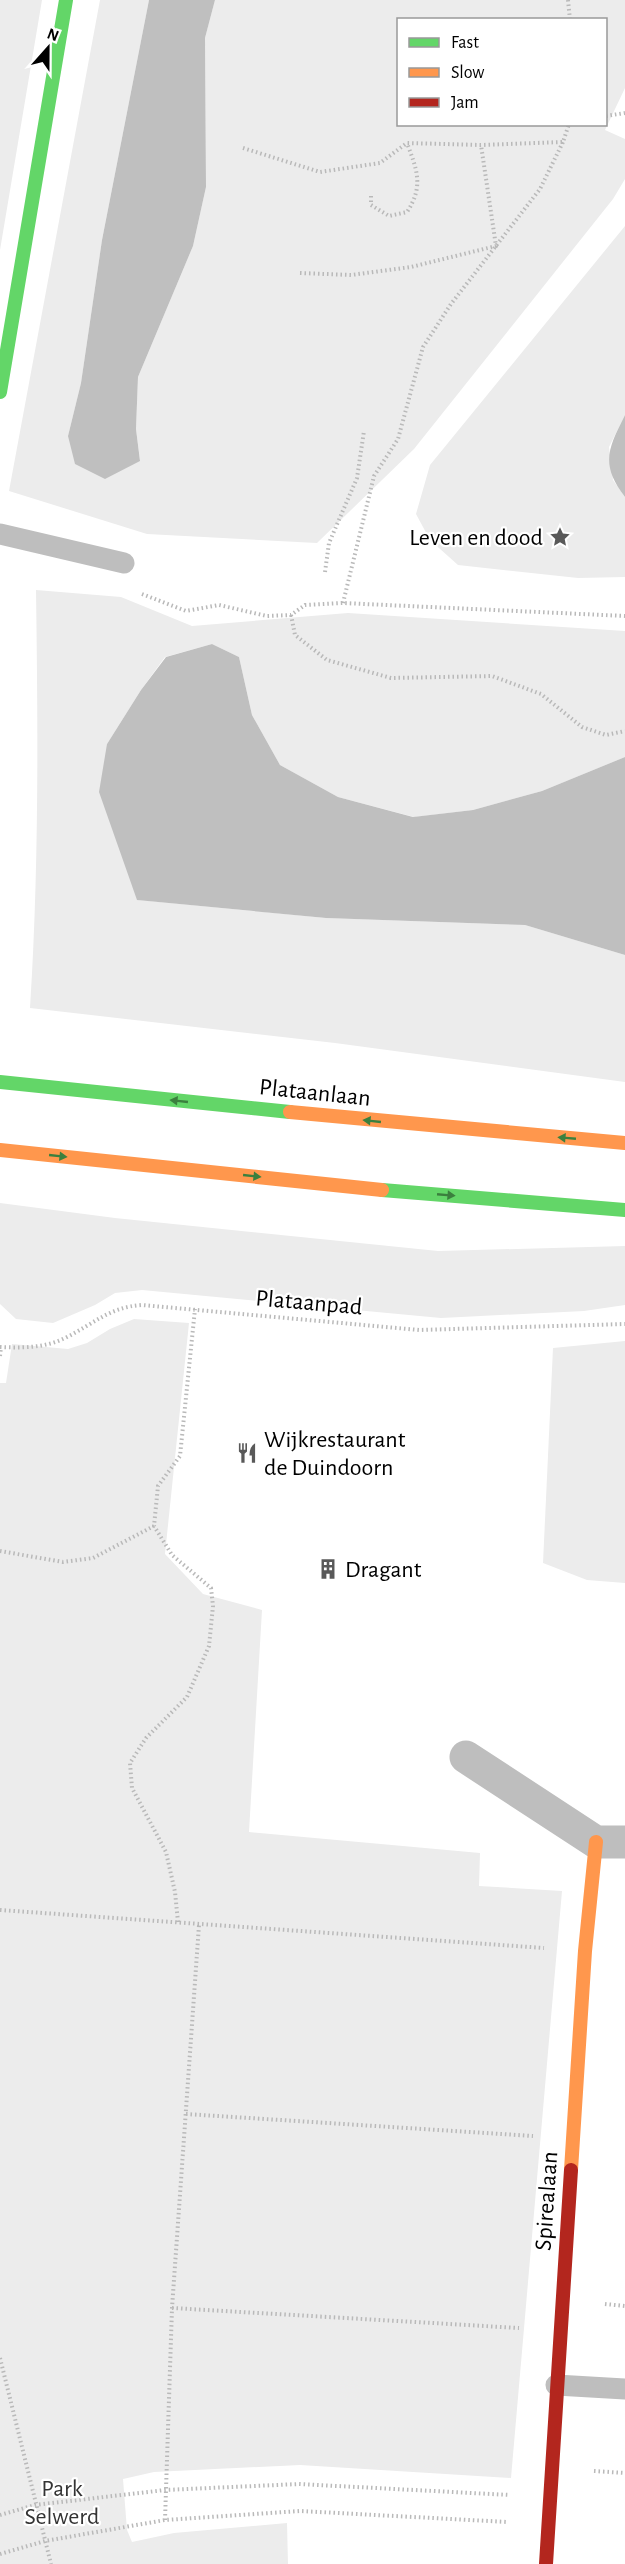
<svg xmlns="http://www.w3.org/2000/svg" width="625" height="2564" font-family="'Alegreya Sans',sans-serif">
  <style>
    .green { fill: #ececec; fill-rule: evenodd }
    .water { fill: #bfbfbf }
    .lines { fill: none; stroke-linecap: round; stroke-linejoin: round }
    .path { stroke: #b9b9b9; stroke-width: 4; stroke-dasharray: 1.5 3; stroke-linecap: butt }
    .lane { stroke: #bebebe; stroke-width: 21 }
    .street { stroke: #bebebe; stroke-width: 33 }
    .fast { stroke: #63d668; stroke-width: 14 }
    .slow { stroke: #ff974d; stroke-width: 14 }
    .jam { stroke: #b3261e; stroke-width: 14 }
    .oneway { fill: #3b803e }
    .labels { text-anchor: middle; stroke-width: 4.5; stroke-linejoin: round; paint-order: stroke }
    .poi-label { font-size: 24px; fill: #000; stroke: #fff; text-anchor: start }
    .street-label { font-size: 24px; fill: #000; stroke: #fff }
    .park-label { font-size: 24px; fill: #333; stroke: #fff }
  </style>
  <rect width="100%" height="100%" fill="#fff"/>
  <path class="green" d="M 0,0 L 42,0 L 0,250 Z
    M 100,0 L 149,0 L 102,240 L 81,383 L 68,436 L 140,460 L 136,429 L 138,377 L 193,246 L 206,187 L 205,38 L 215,0 L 625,0 L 625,88 L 605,130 L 625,139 L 625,179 L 613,199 L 414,449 L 317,543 L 147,534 L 9,491 ZM 398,20 L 606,20 L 606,124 L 398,124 Z
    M 625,226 L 625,415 L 609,447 L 613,480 L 625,497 L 625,577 L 578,578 L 458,565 L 430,540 L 416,514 L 430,465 Z
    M 36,590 L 121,597 L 192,626 L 348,613 L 625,631 L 625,757 L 542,791 L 473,810 L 414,817 L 338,797 L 280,765 L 252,715 L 239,657 L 212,644 L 165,657 L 141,690 L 107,744 L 138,900 L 326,918 L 525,925 L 625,955 L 625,1082 L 335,1043 L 30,1008 C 39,869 38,729 36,590 Z
    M 0,1203 L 115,1218 L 438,1251 L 625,1246 L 625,1305 L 584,1311 L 441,1318 L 142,1290 L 115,1293 L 95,1305 L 53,1323 L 16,1319 L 0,1304 Z
    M 134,1319 L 189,1323 L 165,1554 L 203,1594 L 262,1610 L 249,1832 L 480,1853 L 479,1886 L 562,1891 L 511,2478 L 300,2465 L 154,2472 L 123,2479 L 127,2530 L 132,2542 L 174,2533 L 287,2523 L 288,2564 L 0,2564 L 0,1383 L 6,1383 L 12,1344 L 68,1349 L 87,1343 L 110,1329 Z
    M 625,1341 L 625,1583 L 587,1580 L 543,1563 L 553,1348 Z"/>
  <path class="water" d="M 149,0 L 215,0 L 205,38 L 206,187 L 193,246 L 138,377 L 136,429 L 140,461 L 105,479 L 75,464 L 68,436 L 81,383 L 102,240 Z
    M 625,415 L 625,497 C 600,464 608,449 625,415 Z
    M 212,644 L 239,657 L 252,715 L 280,765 L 338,797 L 413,817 L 473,810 L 542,791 L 625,757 L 625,955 L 525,925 L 326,918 L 137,900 L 99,792 L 107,744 L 141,690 L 166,657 Z"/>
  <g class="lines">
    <path class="path" d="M 568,0 L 570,20
      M 606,116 L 625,113
      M 243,148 L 320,172 L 380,163 L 407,143 L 481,145 L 563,142 L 569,124
      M 371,196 L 371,205 L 389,216 L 407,212 C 424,186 417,170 407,143
      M 300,273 L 351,275 L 411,267 L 496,246 L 481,145
      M 325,572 L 329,543 L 357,478 L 364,431
      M 142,594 L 186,611 L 219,605 L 267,616 L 291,615 L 305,605 L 343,603 L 625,616
      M 343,603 L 374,476 L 398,439 L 423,347 L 451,304 L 540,189 L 563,142
      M 291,615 L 295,635 L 327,660 L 391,678 L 492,676 L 541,694 L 582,727 L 606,735 L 625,731
      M 0,1347 C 22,1348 45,1348 65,1338 C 94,1324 109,1307 142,1305 L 419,1330 L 625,1324
      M 0,1356 L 1,1347
      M 0,1551 L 63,1562 L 93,1558 L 154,1526
      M 0,1910 L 544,1948
      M 178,1922 L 175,1892 L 166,1852 L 132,1788 L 130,1763 L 146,1738 L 187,1697 L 209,1646 L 213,1606 L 211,1588 L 172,1555 L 154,1526 L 158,1486 L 180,1456 L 195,1309
      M 186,2114 L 533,2136
      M 605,2304 L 625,2306
      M 172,2308 L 519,2328
      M 0,2358 L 51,2564
      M 594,2471 L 625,2473
      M 0,2515 L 35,2505 L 165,2490 L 299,2484 L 510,2495
      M 165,2520 L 172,2308 L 199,1925
      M 0,2554 L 45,2541 L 165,2520 L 300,2511 L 508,2522"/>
    <path class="lane" d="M 0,534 L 124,563
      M 556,2385 L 625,2389"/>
    <path class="street" d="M 466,1757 L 596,1842 L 625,1842"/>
    <path class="fast" d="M 0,392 L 66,0
      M 0,1082 L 290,1112
      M 382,1190 L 625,1210"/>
    <path class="slow" d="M 290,1112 L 625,1143
      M 0,1150 L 382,1190
      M 571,2170 L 585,1951 L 596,1842"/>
    <path class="jam" d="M 546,2564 L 571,2170"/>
  </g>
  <defs><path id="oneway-solid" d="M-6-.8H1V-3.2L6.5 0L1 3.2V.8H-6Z" transform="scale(1.5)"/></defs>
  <g class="oneway">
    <use href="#oneway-solid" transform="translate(179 1101) rotate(-174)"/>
    <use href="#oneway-solid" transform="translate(372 1121) rotate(-174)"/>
    <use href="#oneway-solid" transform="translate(567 1138) rotate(-175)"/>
    <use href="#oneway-solid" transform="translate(58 1156) rotate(6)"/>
    <use href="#oneway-solid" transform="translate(252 1176) rotate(6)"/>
    <use href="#oneway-solid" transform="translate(446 1195) rotate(5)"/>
  </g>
  <defs>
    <g id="sight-bare" transform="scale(1.62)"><path d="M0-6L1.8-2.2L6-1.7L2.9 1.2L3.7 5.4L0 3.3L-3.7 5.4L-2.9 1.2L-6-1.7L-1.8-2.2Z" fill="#595959" stroke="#fff" stroke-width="2.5" paint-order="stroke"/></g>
    <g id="restaurant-bare" transform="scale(1.62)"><path d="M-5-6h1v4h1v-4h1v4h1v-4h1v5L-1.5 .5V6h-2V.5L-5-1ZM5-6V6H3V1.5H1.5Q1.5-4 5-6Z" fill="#595959" stroke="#fff" stroke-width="2.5" paint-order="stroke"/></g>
    <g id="building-bare" transform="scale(1.62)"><path d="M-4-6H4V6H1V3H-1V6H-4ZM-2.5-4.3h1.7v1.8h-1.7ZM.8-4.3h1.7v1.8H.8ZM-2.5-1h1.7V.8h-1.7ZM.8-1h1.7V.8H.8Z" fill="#595959" stroke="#fff" stroke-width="2.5" paint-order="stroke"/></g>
  </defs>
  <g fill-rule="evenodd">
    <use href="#sight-bare" x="560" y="537"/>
    <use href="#restaurant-bare" x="247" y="1453"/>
    <use href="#building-bare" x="328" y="1569"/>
  </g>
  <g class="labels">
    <g class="poi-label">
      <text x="543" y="545" text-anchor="end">Leven en dood</text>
      <text x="264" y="1447">Wijkrestaurant<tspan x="264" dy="28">de Duindoorn</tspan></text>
      <text x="345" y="1577">Dragant</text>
    </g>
    <g class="street-label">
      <text transform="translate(315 1092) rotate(6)" y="8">Plataanlaan</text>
      <text transform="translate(309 1302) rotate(5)" y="8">Plataanpad</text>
      <text transform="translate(546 2201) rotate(-86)" y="8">Spirealaan</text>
    </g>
    <g class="park-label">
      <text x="62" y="2496">Park<tspan x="62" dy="28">Selwerd</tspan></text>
    </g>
  </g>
  <rect x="397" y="18" width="210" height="108" fill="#ffffff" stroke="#999999" stroke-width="1.5"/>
  <rect x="409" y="38" width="30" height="9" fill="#63d668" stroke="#999999" stroke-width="1.5"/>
  <text x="451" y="48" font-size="18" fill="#000000">Fast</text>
  <rect x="409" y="68" width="30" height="9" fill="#ff974d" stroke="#999999" stroke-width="1.5"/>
  <text x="451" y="78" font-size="18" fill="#000000">Slow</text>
  <rect x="409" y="98" width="30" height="9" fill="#b3261e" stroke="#999999" stroke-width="1.5"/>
  <text x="451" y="108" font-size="18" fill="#000000">Jam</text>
  <g transform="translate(48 48) rotate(21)" stroke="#ffffff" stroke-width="4.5" paint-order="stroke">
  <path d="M0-4.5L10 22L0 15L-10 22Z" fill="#000000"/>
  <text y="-9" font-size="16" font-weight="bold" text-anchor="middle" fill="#000000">N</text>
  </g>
</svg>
